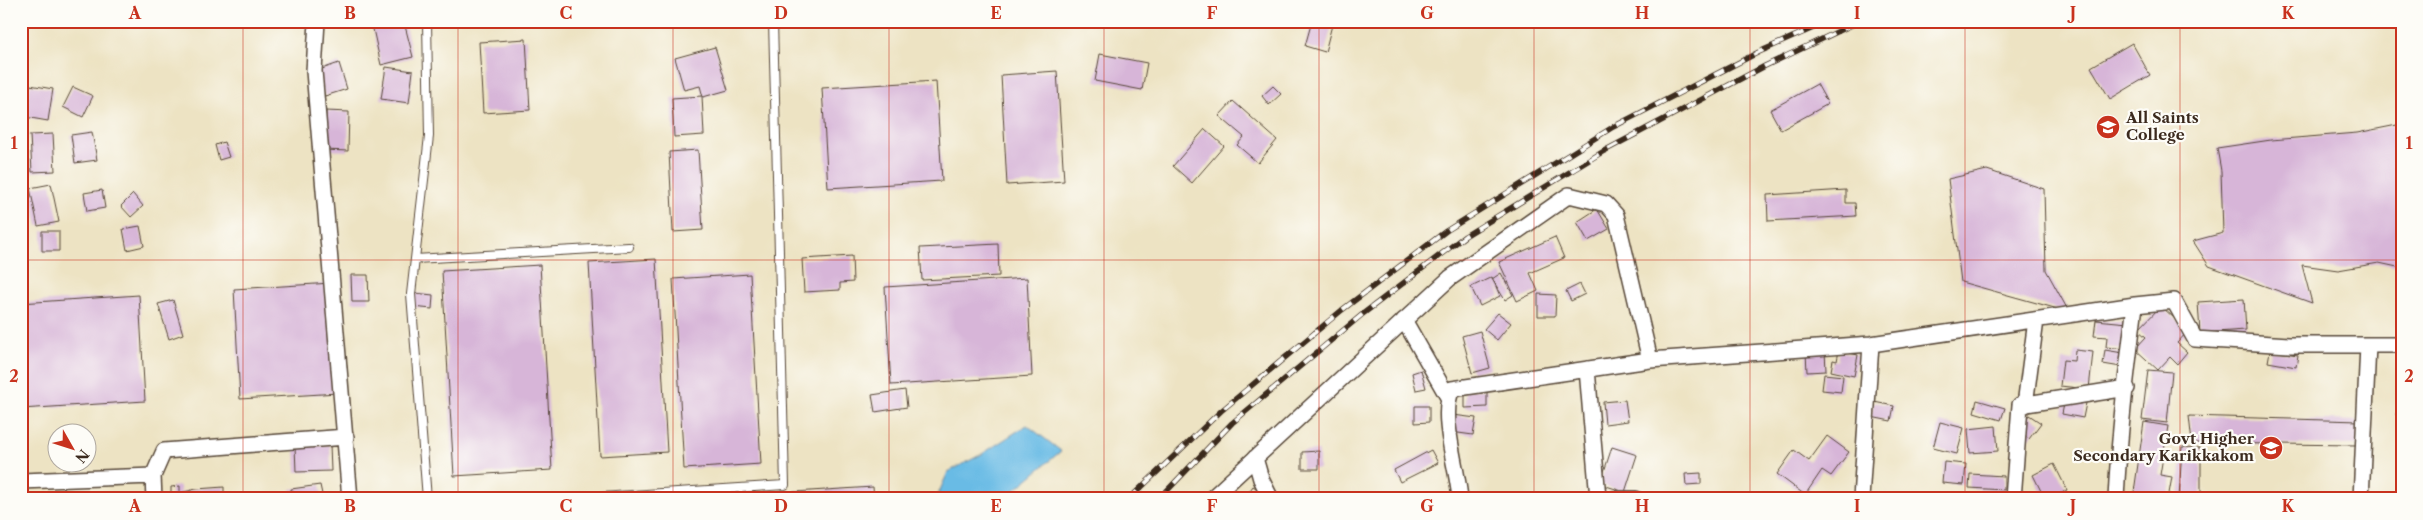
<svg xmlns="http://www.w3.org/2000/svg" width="2423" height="520" font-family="'Libre Caslon Text',serif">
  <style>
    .water { fill: #69bbe5; stroke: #527282 }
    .building { fill: #d7b5d8 }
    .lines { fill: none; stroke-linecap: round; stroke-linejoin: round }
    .lane-casing { stroke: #564637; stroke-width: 10 }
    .street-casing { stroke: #564637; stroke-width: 18 }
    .lane { stroke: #fff; stroke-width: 8 }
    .street { stroke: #fff; stroke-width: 15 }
    .rail-casing { stroke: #3b2a1e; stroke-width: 5.5 }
    .rail { stroke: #fdfcf7; stroke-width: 4; stroke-dasharray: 11; stroke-linecap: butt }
    .grid { fill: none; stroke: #c8321e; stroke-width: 1; stroke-opacity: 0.55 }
    .labels { text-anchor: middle; stroke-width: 4.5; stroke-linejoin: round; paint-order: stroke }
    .poi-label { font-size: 15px; font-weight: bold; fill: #3b2a1e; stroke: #fdfcf7; text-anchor: start }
    .neatline { fill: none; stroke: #c8321e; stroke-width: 2 }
    .grid-label { font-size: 16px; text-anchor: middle; font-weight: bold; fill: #c8321e }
  </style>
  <rect width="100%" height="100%" fill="#fdfcf7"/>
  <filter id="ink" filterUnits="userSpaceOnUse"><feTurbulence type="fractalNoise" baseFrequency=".02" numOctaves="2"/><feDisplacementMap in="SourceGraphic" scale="10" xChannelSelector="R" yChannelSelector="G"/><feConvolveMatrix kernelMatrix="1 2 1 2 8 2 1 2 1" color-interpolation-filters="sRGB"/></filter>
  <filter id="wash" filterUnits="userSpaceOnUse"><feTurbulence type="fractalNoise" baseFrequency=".0096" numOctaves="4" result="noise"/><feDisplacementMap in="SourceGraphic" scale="20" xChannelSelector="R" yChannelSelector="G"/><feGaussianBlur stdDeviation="1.12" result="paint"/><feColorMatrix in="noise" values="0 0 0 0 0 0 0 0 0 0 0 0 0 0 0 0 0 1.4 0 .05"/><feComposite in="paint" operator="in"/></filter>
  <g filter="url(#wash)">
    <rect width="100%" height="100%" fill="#ede3c3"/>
    <path class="water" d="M 1027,425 L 1061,451 L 1004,499 L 936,499 L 948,472 L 982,454 Z"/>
    <g id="blocks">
      <path class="building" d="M 1312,21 L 1333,21 L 1325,52 L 1305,46 Z
        M 404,22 L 413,57 L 381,65 L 373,29 Z
        M 526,39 L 530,110 L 483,113 L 479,42 Z
        M 2132,43 L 2150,75 L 2110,99 L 2091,67 Z
        M 715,47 L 728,90 L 703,97 L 700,86 L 684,90 L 675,58 Z
        M 1100,54 L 1147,63 L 1142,90 L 1095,81 Z
        M 339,63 L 347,89 L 325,96 L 316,71 Z
        M 386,67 L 413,71 L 409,103 L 381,99 Z
        M 1057,71 L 1064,181 L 1007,185 L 1001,75 Z
        M 936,81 L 942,181 L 828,188 L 822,88 Z
        M 1817,84 L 1828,104 L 1781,130 L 1770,110 Z
        M 30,85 L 53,89 L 48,121 L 25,117 Z
        M 1273,86 L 1281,94 L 1269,105 L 1262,96 Z
        M 73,87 L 93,96 L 83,117 L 63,107 Z
        M 702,96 L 704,135 L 674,137 L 672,98 Z
        M 1233,101 L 1277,140 L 1258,163 L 1237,145 L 1244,137 L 1219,116 Z
        M 326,111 L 349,112 L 348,151 L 325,150 Z
        M 2402,124 L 2402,268 L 2379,263 L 2338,270 L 2302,265 L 2312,303 L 2209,266 L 2193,241 L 2223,233 L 2221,171 L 2217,148 L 2271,140 L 2357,133 Z
        M 1205,129 L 1224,146 L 1192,183 L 1173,166 Z
        M 92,132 L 97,160 L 75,163 L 71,135 Z
        M 53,134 L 55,171 L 32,172 L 30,135 Z
        M 224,142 L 229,157 L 219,160 L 215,145 Z
        M 698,150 L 703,230 L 673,232 L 669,152 Z
        M 1987,170 L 2044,189 L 2046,270 L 2069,312 L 1961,282 L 1948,179 Z
        M 51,184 L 59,222 L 38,226 L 30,188 Z
        M 102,190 L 105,208 L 87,211 L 84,193 Z
        M 1846,190 L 1846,203 L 1855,203 L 1856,216 L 1768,221 L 1767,195 Z
        M 133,194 L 143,206 L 131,217 L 121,206 Z
        M 1597,209 L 1609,229 L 1588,241 L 1577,222 Z
        M 140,226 L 144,246 L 127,250 L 123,229 Z
        M 42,231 L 59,231 L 59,251 L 42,251 Z
        M 1555,237 L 1564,258 L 1530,273 L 1538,291 L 1517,301 L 1499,262 Z
        M 998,244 L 999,276 L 922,280 L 920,248 Z
        M 852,256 L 853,282 L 840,283 L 840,290 L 804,292 L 802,259 Z
        M 656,259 L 667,452 L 600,456 L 589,263 Z
        M 540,265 L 552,470 L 454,476 L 442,271 Z
        M 1501,273 L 1513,295 L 1505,300 L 1492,279 Z
        M 750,274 L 761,464 L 684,469 L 673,279 Z
        M 351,275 L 368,275 L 369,302 L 352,302 Z
        M 1492,277 L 1500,296 L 1480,306 L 1471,287 Z
        M 1027,278 L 1032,376 L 891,385 L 885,287 Z
        M 332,283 L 338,393 L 240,399 L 234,289 Z
        M 1580,284 L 1585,294 L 1571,301 L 1566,291 Z
        M 415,293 L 433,295 L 432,309 L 413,307 Z
        M 1538,294 L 1556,295 L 1555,316 L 1538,316 Z
        M 139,295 L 145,401 L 21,409 L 21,303 Z
        M 2244,299 L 2246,330 L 2200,333 L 2198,302 Z
        M 173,300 L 183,334 L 169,339 L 158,304 Z
        M 2161,306 L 2188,331 L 2177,343 L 2187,352 L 2177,364 L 2170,357 L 2158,370 L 2135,349 L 2146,337 L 2138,330 Z
        M 1498,313 L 1511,323 L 1497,340 L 1484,329 Z
        M 2096,320 L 2128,323 L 2125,349 L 2106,347 L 2107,337 L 2094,336 Z
        M 1480,331 L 1490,368 L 1472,373 L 1462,336 Z
        M 2075,350 L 2093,352 L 2089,389 L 2060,386 L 2063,360 L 2074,361 Z
        M 2105,350 L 2123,353 L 2121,367 L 2103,364 Z
        M 1825,351 L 1826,371 L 1807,372 L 1806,352 Z
        M 1839,351 L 1858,355 L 1854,376 L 1831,371 L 1833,360 L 1837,361 Z
        M 2270,351 L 2298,355 L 2296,367 L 2268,362 Z
        M 1421,370 L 1426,388 L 1416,390 L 1412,373 Z
        M 2148,370 L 2172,372 L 2167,423 L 2142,420 Z
        M 1824,374 L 1843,376 L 1841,392 L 1822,390 Z
        M 905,390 L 907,407 L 875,412 L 872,395 Z
        M 1465,390 L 1487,390 L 1487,407 L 1465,408 Z
        M 2400,394 L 2402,394 L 2402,416 L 2396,415 Z
        M 2065,399 L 2086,403 L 2083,418 L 2062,414 Z
        M 1625,400 L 1628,421 L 1605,424 L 1603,402 Z
        M 1977,400 L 2005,408 L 2001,420 L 1974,412 Z
        M 1874,402 L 1894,406 L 1891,421 L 1871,417 Z
        M 1415,406 L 1429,406 L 1429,422 L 1415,423 Z
        M 1453,415 L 1476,418 L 1473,435 L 1451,432 Z
        M 2029,415 L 2041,423 L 2029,439 L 2018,430 Z
        M 2189,416 L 2359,421 L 2358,445 L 2192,443 Z
        M 1940,422 L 1964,428 L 1957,454 L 1933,448 Z
        M 2144,422 L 2168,426 L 2160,475 L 2172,477 L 2168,499 L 2133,499 Z
        M 1996,426 L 1998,451 L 1970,453 L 1968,429 Z
        M 1827,436 L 1849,452 L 1831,476 L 1822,470 L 1805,495 L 1777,474 L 1794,450 L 1809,461 Z
        M 330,445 L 331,471 L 296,472 L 295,446 Z
        M 1612,447 L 1637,455 L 1625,492 L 1600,484 Z
        M 2182,447 L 2201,448 L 2201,499 L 2179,499 Z
        M 1431,450 L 1438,463 L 1400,482 L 1394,470 Z
        M 1319,451 L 1319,469 L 1302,469 L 1302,452 Z
        M 1944,462 L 1966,464 L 1964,485 L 1942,483 Z
        M 2054,464 L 2067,490 L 2050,499 L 2045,499 L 2033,475 Z
        M 1701,473 L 1701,484 L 1686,485 L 1685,474 Z
        M 1970,474 L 2004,476 L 2004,490 L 1969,488 Z
        M 320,485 L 323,499 L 292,499 L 291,489 Z
        M 180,486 L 180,493 L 196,489 L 224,487 L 224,499 L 171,499 L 171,487 Z
        M 1253,486 L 1267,495 L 1264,499 L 1244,499 Z
        M 873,487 L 874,499 L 716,499 L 716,497 Z"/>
    </g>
  </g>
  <g filter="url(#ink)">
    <use href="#blocks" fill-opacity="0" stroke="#564637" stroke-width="1"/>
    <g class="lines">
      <g class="lane-casing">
        <path id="lane" d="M 427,21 L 429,136 L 411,294 L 427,499
          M 415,259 L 629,247
          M 569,499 L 785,485 L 773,21"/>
      </g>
      <g class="street-casing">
        <path id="street" d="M 317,21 L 314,71 L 350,499
          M 1404,320 L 1448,397
          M 1587,369 L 1598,498 L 1600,499
          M 2025,405 L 2036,320
          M 1255,458 L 1261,479 L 1271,499
          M 153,476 L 154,499
          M 21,481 L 153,476 L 164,451 L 346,437
          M 1211,499 L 1450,278 L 1569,195 L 1606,204 L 1616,215 L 1650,360 L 1871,344 L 2135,305
          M 1460,499 C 1458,469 1439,416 1452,389 L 1650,360
          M 1614,499 L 1636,499
          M 1861,499 L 1871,344
          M 2013,499 L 2020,405 L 2127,388
          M 2116,499 C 2119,434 2127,369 2135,305 L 2174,301 L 2195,339 L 2289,345 L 2402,345
          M 2361,499 L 2368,345"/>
      </g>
      <use href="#lane" class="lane"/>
      <use href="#street" class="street"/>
      <g class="rail-casing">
        <path id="rail" d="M 1129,499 L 1221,411 L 1342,310 L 1446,231 L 1613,127 L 1759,52 L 1829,21
          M 1159,499 L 1232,423 L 1364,313 L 1465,236 L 1604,151 L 1765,66 L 1860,21"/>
      </g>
      <use href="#rail" class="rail"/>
    </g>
  </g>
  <path class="grid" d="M 243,21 L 243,499M 458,21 L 458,499M 673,21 L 673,499M 889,21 L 889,499M 1104,21 L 1104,499M 1319,21 L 1319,499M 1534,21 L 1534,499M 1750,21 L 1750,499M 1965,21 L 1965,499M 2180,21 L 2180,499M 21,260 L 2402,260"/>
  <defs>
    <g id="university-disc" transform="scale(1.25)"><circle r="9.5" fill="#c8321e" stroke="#fdfcf7"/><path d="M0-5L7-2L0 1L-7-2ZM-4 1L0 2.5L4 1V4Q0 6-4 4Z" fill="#fff"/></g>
    <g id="school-disc" transform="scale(1.25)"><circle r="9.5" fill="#c8321e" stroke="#fdfcf7"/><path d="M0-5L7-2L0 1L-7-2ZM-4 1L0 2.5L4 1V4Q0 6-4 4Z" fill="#fff"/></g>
  </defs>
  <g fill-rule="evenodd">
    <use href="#university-disc" x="2108" y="127"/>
    <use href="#school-disc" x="2271" y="448"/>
  </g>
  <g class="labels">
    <g class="poi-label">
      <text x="2126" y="123">All Saints<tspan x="2126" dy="17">College</tspan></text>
      <text x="2254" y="444" text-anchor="end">Govt Higher<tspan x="2254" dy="17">Secondary Karikkakom</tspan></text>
    </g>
  </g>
  <rect width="2423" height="520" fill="none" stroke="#fdfcf7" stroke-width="55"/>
  <g transform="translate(72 448) rotate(129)"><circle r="24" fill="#fdfcf7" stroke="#afa8a0"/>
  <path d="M0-4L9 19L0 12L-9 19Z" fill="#c8321e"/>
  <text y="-8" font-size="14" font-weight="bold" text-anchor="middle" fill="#3b2a1e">N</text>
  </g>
  <rect x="28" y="28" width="2368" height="464" class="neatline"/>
  <g class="grid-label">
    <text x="135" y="19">A</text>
    <text x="350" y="19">B</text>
    <text x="566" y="19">C</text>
    <text x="781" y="19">D</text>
    <text x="996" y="19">E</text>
    <text x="1212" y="19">F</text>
    <text x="1427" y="19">G</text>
    <text x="1642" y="19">H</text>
    <text x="1857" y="19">I</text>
    <text x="2073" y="19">J</text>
    <text x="2288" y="19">K</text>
    <text x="14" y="149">1</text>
    <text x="2409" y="149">1</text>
    <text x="14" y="382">2</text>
    <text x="2409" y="382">2</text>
    <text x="135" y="512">A</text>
    <text x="350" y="512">B</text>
    <text x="566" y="512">C</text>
    <text x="781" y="512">D</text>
    <text x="996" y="512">E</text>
    <text x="1212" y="512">F</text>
    <text x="1427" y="512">G</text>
    <text x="1642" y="512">H</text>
    <text x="1857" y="512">I</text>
    <text x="2073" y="512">J</text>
    <text x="2288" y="512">K</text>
  </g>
</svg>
